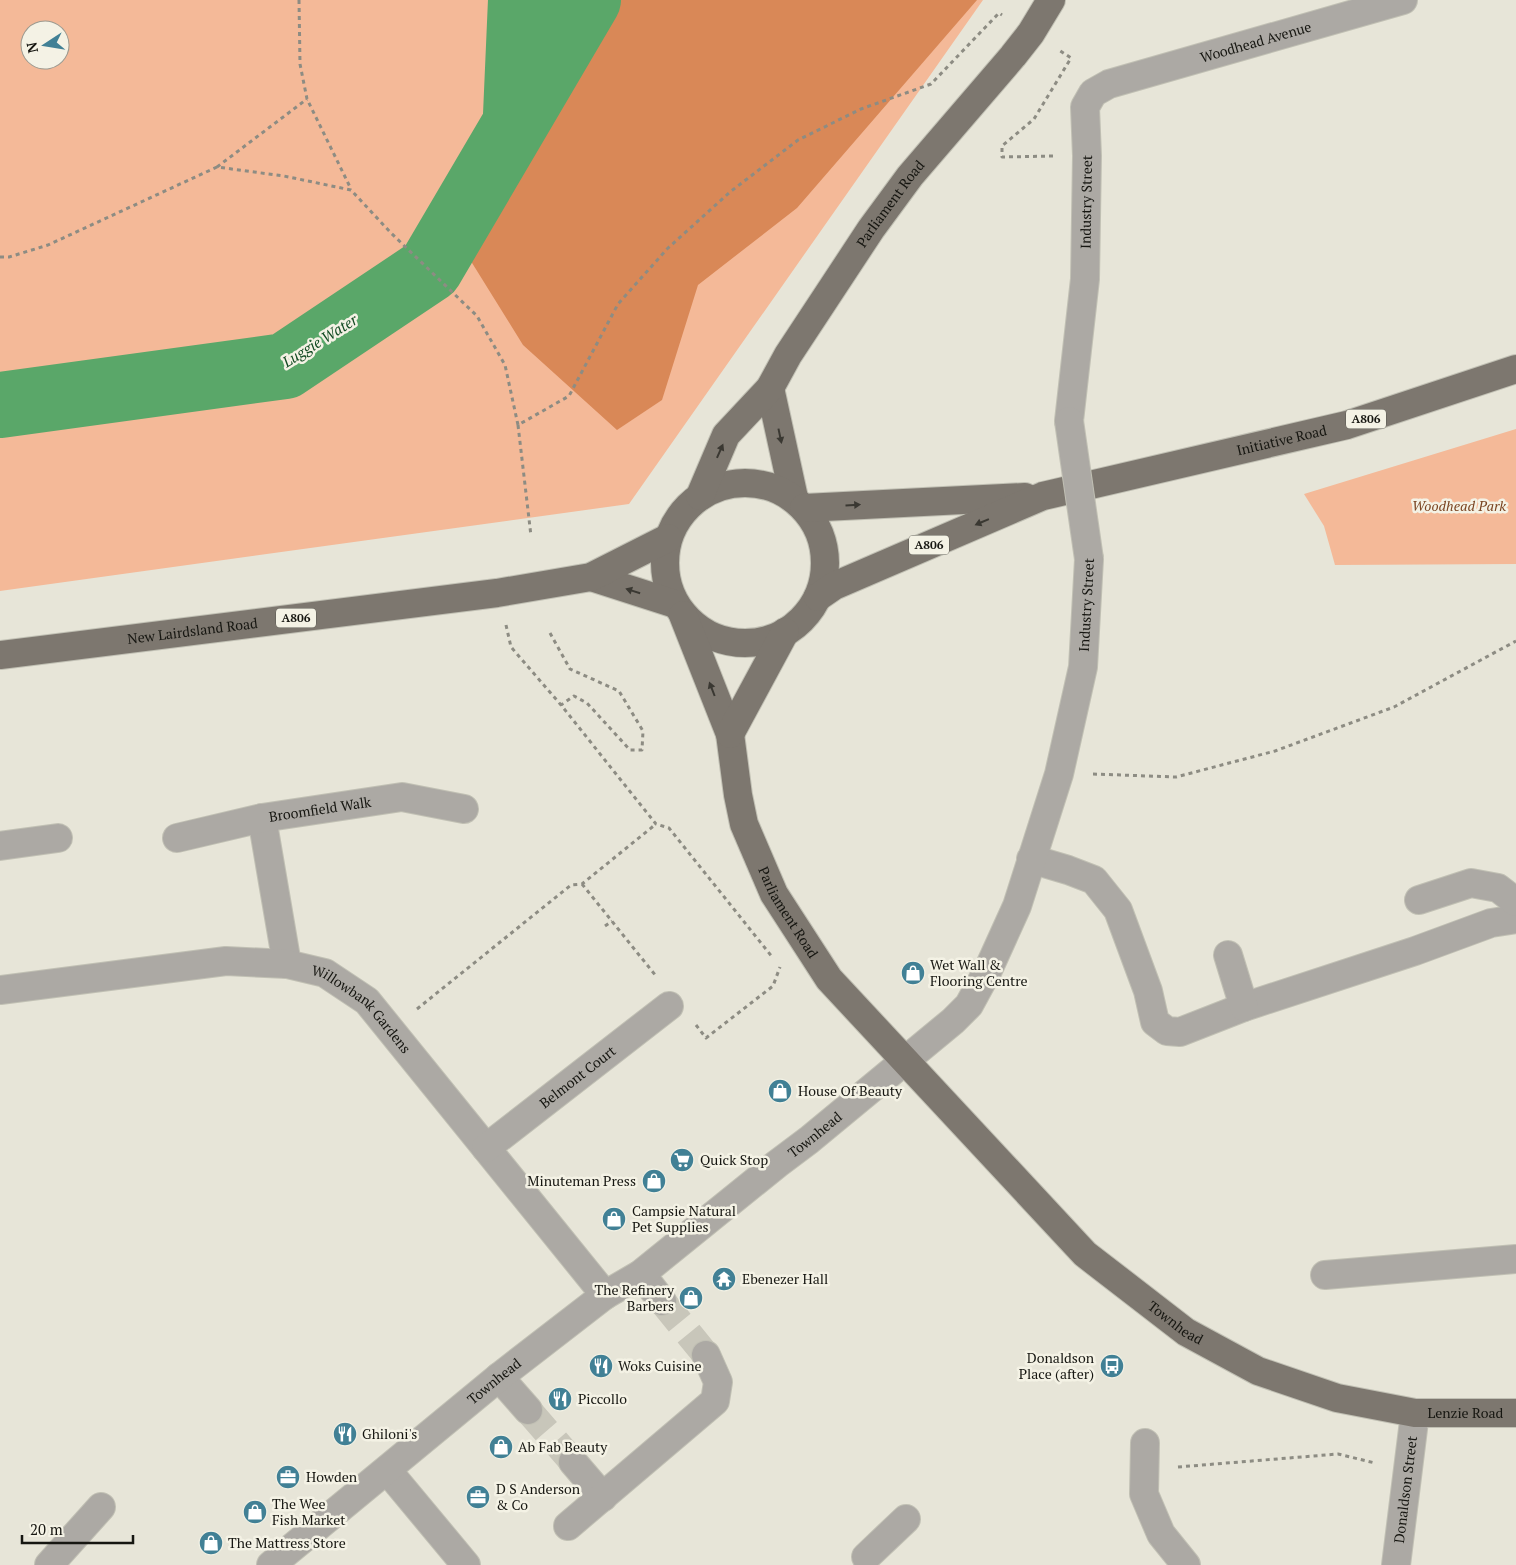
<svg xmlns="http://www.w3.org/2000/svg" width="1516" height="1565" font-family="'PT Serif',serif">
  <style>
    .green { fill: #f4b998; fill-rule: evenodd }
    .forest { fill: #d98857 }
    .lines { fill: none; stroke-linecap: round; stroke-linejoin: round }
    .river { stroke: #5aa769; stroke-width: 66 }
    .minor-tunnel { stroke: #c8c6ba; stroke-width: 28; stroke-dasharray: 28 14; stroke-linecap: butt }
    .minor-casing { stroke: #c1c0b4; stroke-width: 30 }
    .major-casing { stroke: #c1c0b4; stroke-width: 30 }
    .path { stroke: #8d8c83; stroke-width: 3; stroke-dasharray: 4 4; stroke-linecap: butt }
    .minor { stroke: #aca9a4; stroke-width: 28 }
    .major { stroke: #7d776f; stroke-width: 28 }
    .minor-bridge-casing { stroke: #c1c0b4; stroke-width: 30; stroke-linecap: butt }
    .minor-bridge { stroke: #aca9a4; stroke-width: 28 }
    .oneway { fill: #3a3832 }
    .labels { text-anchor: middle; stroke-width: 5; stroke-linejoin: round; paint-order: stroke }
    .shield { fill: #f4f2e5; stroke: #595851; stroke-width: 1 }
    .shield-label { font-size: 12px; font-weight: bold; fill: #161611 }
    .street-label { font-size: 14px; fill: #161611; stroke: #f4f2e5 }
    .park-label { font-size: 14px; font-style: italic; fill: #7a4421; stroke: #f4f2e5 }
    .poi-label { font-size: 14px; fill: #161611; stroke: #f4f2e5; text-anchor: start }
    .water-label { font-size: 15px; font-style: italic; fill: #134b23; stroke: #f4f2e5 }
  </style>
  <rect width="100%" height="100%" fill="#e7e5d8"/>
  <path class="green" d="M 0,0 L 983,0 L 629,504 L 0,591 ZM 30,30 L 60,30 L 60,60 L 30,60 Z
    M 1516,429 L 1516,564 L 1335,565 L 1324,526 L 1304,494 Z"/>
  <path class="forest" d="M 500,0 L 977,0 L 797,208 L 698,285 L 662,400 L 617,430 L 523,345 L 464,250 Z"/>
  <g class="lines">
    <path class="river" d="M 516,115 L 521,0
      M 0,405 L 285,366 L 430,269 L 588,0"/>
    <path class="minor-tunnel" d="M 662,1301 L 706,1355
      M 528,1410 L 573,1462"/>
    <g class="minor-casing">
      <g id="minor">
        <path id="s1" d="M 1069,421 L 1085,279 L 1087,156 L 1085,107 L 1093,93 L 1109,84 L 1403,0"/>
        <path d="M 262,818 L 287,964"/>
        <path id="s2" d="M 177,838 L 262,818 L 402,797 L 464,809"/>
        <path d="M 0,846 L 58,838"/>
        <path d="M 1031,859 L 1068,870 L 1094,880 L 1118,910 L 1148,991 L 1155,1022 L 1167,1031 L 1180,1032 L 1244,1007 L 1415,951 L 1491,923 L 1516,919"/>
        <path d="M 1419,900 L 1471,883 L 1498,888 L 1516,902"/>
        <path d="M 1228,955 L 1244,1007"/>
        <path id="s3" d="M 0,990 L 226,961 L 287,964 L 325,973 L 367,1001 L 605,1295"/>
        <path id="s4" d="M 486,1148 L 669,1006"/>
        <path d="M 641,1274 L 662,1301"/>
        <path d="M 1325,1275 L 1516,1259"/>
        <path d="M 499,1377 L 528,1410"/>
        <path d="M 1145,1443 L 1144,1494 L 1161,1534 L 1186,1565"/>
        <path d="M 573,1462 L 603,1497"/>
        <path d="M 387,1470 L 466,1565"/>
        <path d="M 568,1526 L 715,1401 L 718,1382 L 706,1355"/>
        <path d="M 866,1557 L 906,1519"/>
        <path d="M 49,1565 L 101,1507"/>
        <path id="s5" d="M 271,1565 L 499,1377 L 605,1295 L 641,1274 L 777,1164 L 809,1140 L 953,1021 L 969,1005 L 988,970 L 1017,906 L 1059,774 L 1083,667 L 1089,559"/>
        <path id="s6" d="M 1396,1565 L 1415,1413"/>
      </g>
    </g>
    <g class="major-casing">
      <g id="major">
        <path d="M 770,388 L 794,498"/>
        <circle cx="745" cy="563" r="80"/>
        <path id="s7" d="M 700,496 L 726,435 L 770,388 L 788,355 L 871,229 L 910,176 L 1013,56 L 1031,33 L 1051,0"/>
        <path d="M 804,508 L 1025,497"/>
        <path d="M 591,577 L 675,604"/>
        <path id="s8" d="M 818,597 L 834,586 L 1043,496 L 1347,425 L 1516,369"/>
        <path id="s9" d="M 683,615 L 730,734 L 738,795 L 744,824 L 774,894 L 829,979 L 1085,1254 L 1186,1332 L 1258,1371 L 1337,1398 L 1415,1413 L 1516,1413"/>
        <path id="s10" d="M 0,655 L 497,593 L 591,577 L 668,538"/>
        <path d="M 730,734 L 785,632"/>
      </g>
    </g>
    <path class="path" d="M 299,0 L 300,64 L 307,99 L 351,189
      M 1053,156 L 1002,157 L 1002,146 L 1034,119 L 1071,58 L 1059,50
      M 217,167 L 307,99
      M 0,257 L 9,257 L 48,245 L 217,167 L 284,176 L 351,190 L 391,233 L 477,316 L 505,365 L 518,425 L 569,396 L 618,304 L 667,249 L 730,192 L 798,140 L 861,109 L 931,84 L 999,13 L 1002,15
      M 518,425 L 531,536
      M 506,625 L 511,647 L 561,705 L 656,824 L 669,828 L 773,958
      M 550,633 L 570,669 L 619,691 L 643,731 L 642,750 L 630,750 L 587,703 L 574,696 L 561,705
      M 1093,774 L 1176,777 L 1275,751 L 1394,707 L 1516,641
      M 582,884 L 656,976
      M 605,926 L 612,921
      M 417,1009 L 571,885 L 582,884 L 656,824
      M 696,1025 L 706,1038 L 773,986 L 780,967
      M 1178,1467 L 1338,1454 L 1375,1463"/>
    <use href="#minor" class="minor"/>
    <use href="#major" class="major"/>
    <g class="minor-bridge-casing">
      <path id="minor-bridge" d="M 1069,421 L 1089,559"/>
    </g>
    <use href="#minor-bridge" class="minor-bridge"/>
  </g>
  <defs><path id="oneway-solid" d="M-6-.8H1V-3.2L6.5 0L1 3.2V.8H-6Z" transform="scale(1.25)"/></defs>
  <g class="oneway">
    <use href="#oneway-solid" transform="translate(780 436) rotate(78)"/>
    <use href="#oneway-solid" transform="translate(720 451) rotate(-66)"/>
    <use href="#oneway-solid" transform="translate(853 505) rotate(-3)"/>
    <use href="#oneway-solid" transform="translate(982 522) rotate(157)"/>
    <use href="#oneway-solid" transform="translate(633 591) rotate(-162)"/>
    <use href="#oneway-solid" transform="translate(712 689) rotate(-111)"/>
  </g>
  <defs>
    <g id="shop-disc" transform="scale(1.25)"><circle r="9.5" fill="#418095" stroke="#f4f2e5"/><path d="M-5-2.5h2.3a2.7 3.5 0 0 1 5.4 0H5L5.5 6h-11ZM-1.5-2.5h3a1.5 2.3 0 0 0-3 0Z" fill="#fff"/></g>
    <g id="supermarket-disc" transform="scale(1.25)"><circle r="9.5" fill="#418095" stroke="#f4f2e5"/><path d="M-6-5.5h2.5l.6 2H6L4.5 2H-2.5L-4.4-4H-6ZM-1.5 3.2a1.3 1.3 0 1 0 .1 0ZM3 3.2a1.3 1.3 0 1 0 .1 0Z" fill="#fff"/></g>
    <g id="temple-disc" transform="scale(1.25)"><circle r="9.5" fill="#418095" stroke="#f4f2e5"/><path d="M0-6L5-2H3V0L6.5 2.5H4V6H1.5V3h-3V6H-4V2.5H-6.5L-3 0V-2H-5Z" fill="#fff"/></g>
    <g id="restaurant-disc" transform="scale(1.25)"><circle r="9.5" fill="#418095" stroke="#f4f2e5"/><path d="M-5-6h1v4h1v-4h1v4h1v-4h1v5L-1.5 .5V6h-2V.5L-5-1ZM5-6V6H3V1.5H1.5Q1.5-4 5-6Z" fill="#fff"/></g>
    <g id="bus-disc" transform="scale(1.25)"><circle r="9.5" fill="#418095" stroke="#f4f2e5"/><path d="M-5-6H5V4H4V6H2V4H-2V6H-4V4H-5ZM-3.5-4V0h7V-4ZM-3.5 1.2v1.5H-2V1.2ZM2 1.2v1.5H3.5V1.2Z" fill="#fff"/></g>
    <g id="office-disc" transform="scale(1.25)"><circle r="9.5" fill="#418095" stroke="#f4f2e5"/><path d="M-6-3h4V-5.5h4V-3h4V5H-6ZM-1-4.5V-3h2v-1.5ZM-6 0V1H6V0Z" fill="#fff"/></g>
  </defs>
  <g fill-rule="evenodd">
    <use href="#shop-disc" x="913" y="973"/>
    <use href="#shop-disc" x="780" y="1091"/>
    <use href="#supermarket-disc" x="682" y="1160"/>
    <use href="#shop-disc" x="654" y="1181"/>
    <use href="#shop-disc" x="614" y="1219"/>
    <use href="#temple-disc" x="724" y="1279"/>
    <use href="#shop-disc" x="691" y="1298"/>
    <use href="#restaurant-disc" x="601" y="1366"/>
    <use href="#bus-disc" x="1112" y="1366"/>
    <use href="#restaurant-disc" x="560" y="1399"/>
    <use href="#restaurant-disc" x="345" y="1434"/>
    <use href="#shop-disc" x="501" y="1447"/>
    <use href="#office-disc" x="288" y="1477"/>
    <use href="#office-disc" x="478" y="1497"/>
    <use href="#shop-disc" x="255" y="1512"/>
    <use href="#shop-disc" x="211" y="1543"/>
  </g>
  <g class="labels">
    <g class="shield">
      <rect x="1346" y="409.5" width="40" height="19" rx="4"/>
      <rect x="909" y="535.5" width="40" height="19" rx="4"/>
      <rect x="276" y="608.5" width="40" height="19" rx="4"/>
    </g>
    <g class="shield-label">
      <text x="1366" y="423">A806</text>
      <text x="929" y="549">A806</text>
      <text x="296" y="622">A806</text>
    </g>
    <g class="street-label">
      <text dy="5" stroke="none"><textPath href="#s1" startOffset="502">Woodhead Avenue</textPath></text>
      <text dy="5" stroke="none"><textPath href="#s1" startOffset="220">Industry Street</textPath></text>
      <text dy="5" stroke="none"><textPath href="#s7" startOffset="351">Parliament Road</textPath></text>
      <text dy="5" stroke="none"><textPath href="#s8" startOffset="492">Initiative Road</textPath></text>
      <text dy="5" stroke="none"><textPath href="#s5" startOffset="1316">Industry Street</textPath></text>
      <text dy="5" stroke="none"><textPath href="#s10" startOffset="194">New Lairdsland Road</textPath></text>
      <text dy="5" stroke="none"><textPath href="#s2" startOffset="146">Broomfield Walk</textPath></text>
      <text dy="5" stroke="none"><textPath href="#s9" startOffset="318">Parliament Road</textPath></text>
      <text dy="5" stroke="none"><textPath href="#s3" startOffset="379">Willowbank Gardens</textPath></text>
      <text dy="5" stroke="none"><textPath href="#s4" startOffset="116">Belmont Court</textPath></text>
      <text dy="5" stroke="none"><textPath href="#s5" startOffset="694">Townhead</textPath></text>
      <text dy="5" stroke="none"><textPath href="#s9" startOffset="886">Townhead</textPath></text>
      <text dy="5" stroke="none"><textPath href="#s5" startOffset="289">Townhead</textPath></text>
      <text dy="5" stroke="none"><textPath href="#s9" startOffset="1195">Lenzie Road</textPath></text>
      <text dy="5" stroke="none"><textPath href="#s6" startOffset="76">Donaldson Street</textPath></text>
    </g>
    <g class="park-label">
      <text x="1459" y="511">Woodhead Park</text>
    </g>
    <g class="poi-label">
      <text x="930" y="970">Wet Wall &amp;<tspan x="930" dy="16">Flooring Centre</tspan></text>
      <text x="798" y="1096">House Of Beauty</text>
      <text x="700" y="1165">Quick Stop</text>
      <text x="636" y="1186" text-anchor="end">Minuteman Press</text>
      <text x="632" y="1216">Campsie Natural<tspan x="632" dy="16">Pet Supplies</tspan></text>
      <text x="742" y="1284">Ebenezer Hall</text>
      <text x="674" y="1295" text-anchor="end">The Refinery<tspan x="674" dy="16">Barbers</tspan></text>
      <text x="1094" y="1363" text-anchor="end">Donaldson<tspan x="1094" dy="16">Place (after)</tspan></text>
      <text x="618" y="1371">Woks Cuisine</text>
      <text x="578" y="1404">Piccollo</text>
      <text x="362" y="1439">Ghiloni's</text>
      <text x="518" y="1452">Ab Fab Beauty</text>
      <text x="306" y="1482">Howden</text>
      <text x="496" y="1494">D S Anderson<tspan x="496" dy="16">&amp; Co</tspan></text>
      <text x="272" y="1509">The Wee<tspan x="272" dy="16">Fish Market</tspan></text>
      <text x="228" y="1548">The Mattress Store</text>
    </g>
    <g class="water-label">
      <text transform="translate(320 341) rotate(-32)" y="5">Luggie Water</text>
    </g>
  </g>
  <g transform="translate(45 45) rotate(258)"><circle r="24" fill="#f4f2e5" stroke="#9b9a90"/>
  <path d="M0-4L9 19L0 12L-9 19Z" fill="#418095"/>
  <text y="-8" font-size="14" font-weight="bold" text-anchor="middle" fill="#161611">N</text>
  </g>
  <path d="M22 1535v8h111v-8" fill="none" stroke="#161611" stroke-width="2.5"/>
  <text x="30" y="1535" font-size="15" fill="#161611" stroke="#f4f2e5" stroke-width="4" paint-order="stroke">20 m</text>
</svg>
